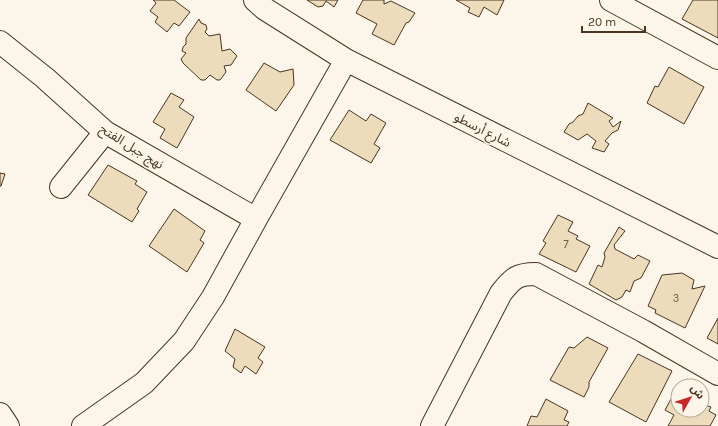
<svg xmlns="http://www.w3.org/2000/svg" width="718" height="426" font-family="Karla,'Noto Sans Arabic',sans-serif">
  <style>
    .building { fill: #ecdcbc; stroke: #4a3520 }
    .lines { fill: none; stroke-linecap: round; stroke-linejoin: round }
    .minor-casing { stroke: #4a3520; stroke-width: 24 }
    .minor { stroke: #fbf6e9; stroke-width: 22 }
    .labels { text-anchor: middle; stroke-width: 3; stroke-linejoin: round; paint-order: stroke }
    .number-label { font-size: 11px; fill: #725f47 }
    .street-label { font-size: 13px; fill: #4a3520; stroke: #fbf6e9 }
  </style>
  <rect width="100%" height="100%" fill="#fbf6e9"/>
  <path class="building" d="M 153,0 L 174,0 L 190,12 L 179,26 L 174,23 L 167,32 L 155,22 L 158,17 L 150,11 L 156,3 Z
    M 307,0 L 338,0 L 334,7 L 326,1 L 323,6 L 318,7 Z
    M 363,0 L 384,0 L 384,4 L 391,1 L 415,13 L 409,22 L 406,23 L 394,45 L 372,34 L 377,24 L 356,13 Z
    M 456,0 L 504,0 L 497,15 L 484,7 L 479,17 L 468,12 L 470,8 Z
    M 693,0 L 718,0 L 718,38 L 682,19 Z
    M 199,19 L 201,23 L 206,25 L 207,29 L 205,32 L 209,36 L 220,34 L 222,51 L 230,49 L 237,56 L 231,65 L 224,66 L 226,72 L 220,80 L 217,80 L 210,75 L 205,80 L 201,80 L 183,63 L 181,59 L 186,53 L 182,51 L 183,47 L 186,44 L 186,38 Z
    M 264,63 L 280,72 L 293,69 L 294,85 L 276,111 L 246,90 Z
    M 669,67 L 704,87 L 684,124 L 647,103 L 655,86 L 658,87 Z
    M 171,93 L 184,100 L 179,107 L 194,117 L 177,148 L 160,138 L 165,129 L 153,122 Z
    M 588,103 L 613,118 L 609,121 L 613,127 L 621,121 L 618,130 L 612,133 L 605,141 L 609,144 L 604,152 L 592,148 L 596,141 L 587,134 L 578,140 L 564,132 L 569,124 L 573,122 L 578,116 L 583,114 Z
    M 349,110 L 366,121 L 371,114 L 386,123 L 374,144 L 380,148 L 371,163 L 330,140 Z
    M 108,165 L 137,181 L 135,184 L 147,192 L 137,209 L 139,211 L 132,222 L 88,195 Z
    M 0,173 L 5,174 L 1,186 L 0,186 Z
    M 174,209 L 205,231 L 200,240 L 204,243 L 187,272 L 149,246 Z
    M 558,215 L 573,222 L 568,231 L 578,236 L 576,239 L 590,246 L 576,272 L 539,254 L 546,243 L 543,241 Z
    M 619,227 L 625,231 L 614,245 L 615,249 L 634,259 L 638,255 L 650,261 L 641,278 L 634,281 L 630,292 L 626,290 L 622,297 L 616,300 L 589,284 L 598,265 L 602,267 L 605,257 L 604,253 Z
    M 682,273 L 694,280 L 692,289 L 705,286 L 685,328 L 655,313 L 656,310 L 648,306 L 662,275 Z
    M 718,318 L 718,344 L 707,338 Z
    M 235,329 L 265,347 L 258,358 L 263,362 L 256,374 L 245,366 L 241,373 L 233,367 L 235,359 L 225,351 Z
    M 587,337 L 608,348 L 589,382 L 589,387 L 584,397 L 550,380 L 569,347 L 574,348 Z
    M 638,354 L 672,371 L 646,422 L 609,402 Z
    M 676,390 L 678,390 L 678,410 L 702,410 L 702,404 L 711,407 L 709,411 L 716,415 L 710,426 L 668,426 L 674,415 L 665,410 Z
    M 546,399 L 568,411 L 564,420 L 569,422 L 567,426 L 527,426 L 531,416 L 537,417 Z"/>
  <g class="lines">
    <g class="minor-casing">
      <path id="minor" d="M 255,0 L 265,9 L 346,60 L 718,247
        M 611,0 L 718,58
        M 0,42 L 45,78 L 105,132 L 256,219
        M 61,187 L 105,132
        M 0,414 L 8,426
        M 83,426 L 144,383 L 184,341 L 213,297 L 256,219 L 346,60
        M 432,426 L 501,293 C 513,278 517,274 536,274 L 643,331 L 718,374"/>
    </g>
    <use href="#minor" class="minor"/>
  </g>
  <g class="labels">
    <g class="number-label">
      <text x="566" y="248">7</text>
      <text x="676" y="302">3</text>
    </g>
    <g class="street-label">
      <text transform="translate(483 129) rotate(27)" y="5">شارع أرسطو</text>
      <text transform="translate(132 146) rotate(32)" y="5">نهج جبل الفتح</text>
    </g>
  </g>
  <g transform="translate(690 398) rotate(51)"><circle r="19" fill="#fbf6e9" stroke="#b4a999"/>
  <path d="M0-3L7 15L0 10L-7 15Z" fill="#c62828"/>
  <text y="-6" font-size="11" font-weight="bold" text-anchor="middle" fill="#4a3520">ش</text>
  </g>
  <path d="M582 26v6h63v-6" fill="none" stroke="#4a3520" stroke-width="2"/>
  <text x="588" y="26" font-size="12" fill="#4a3520" stroke="#fbf6e9" stroke-width="3" paint-order="stroke">20 m</text>
</svg>
